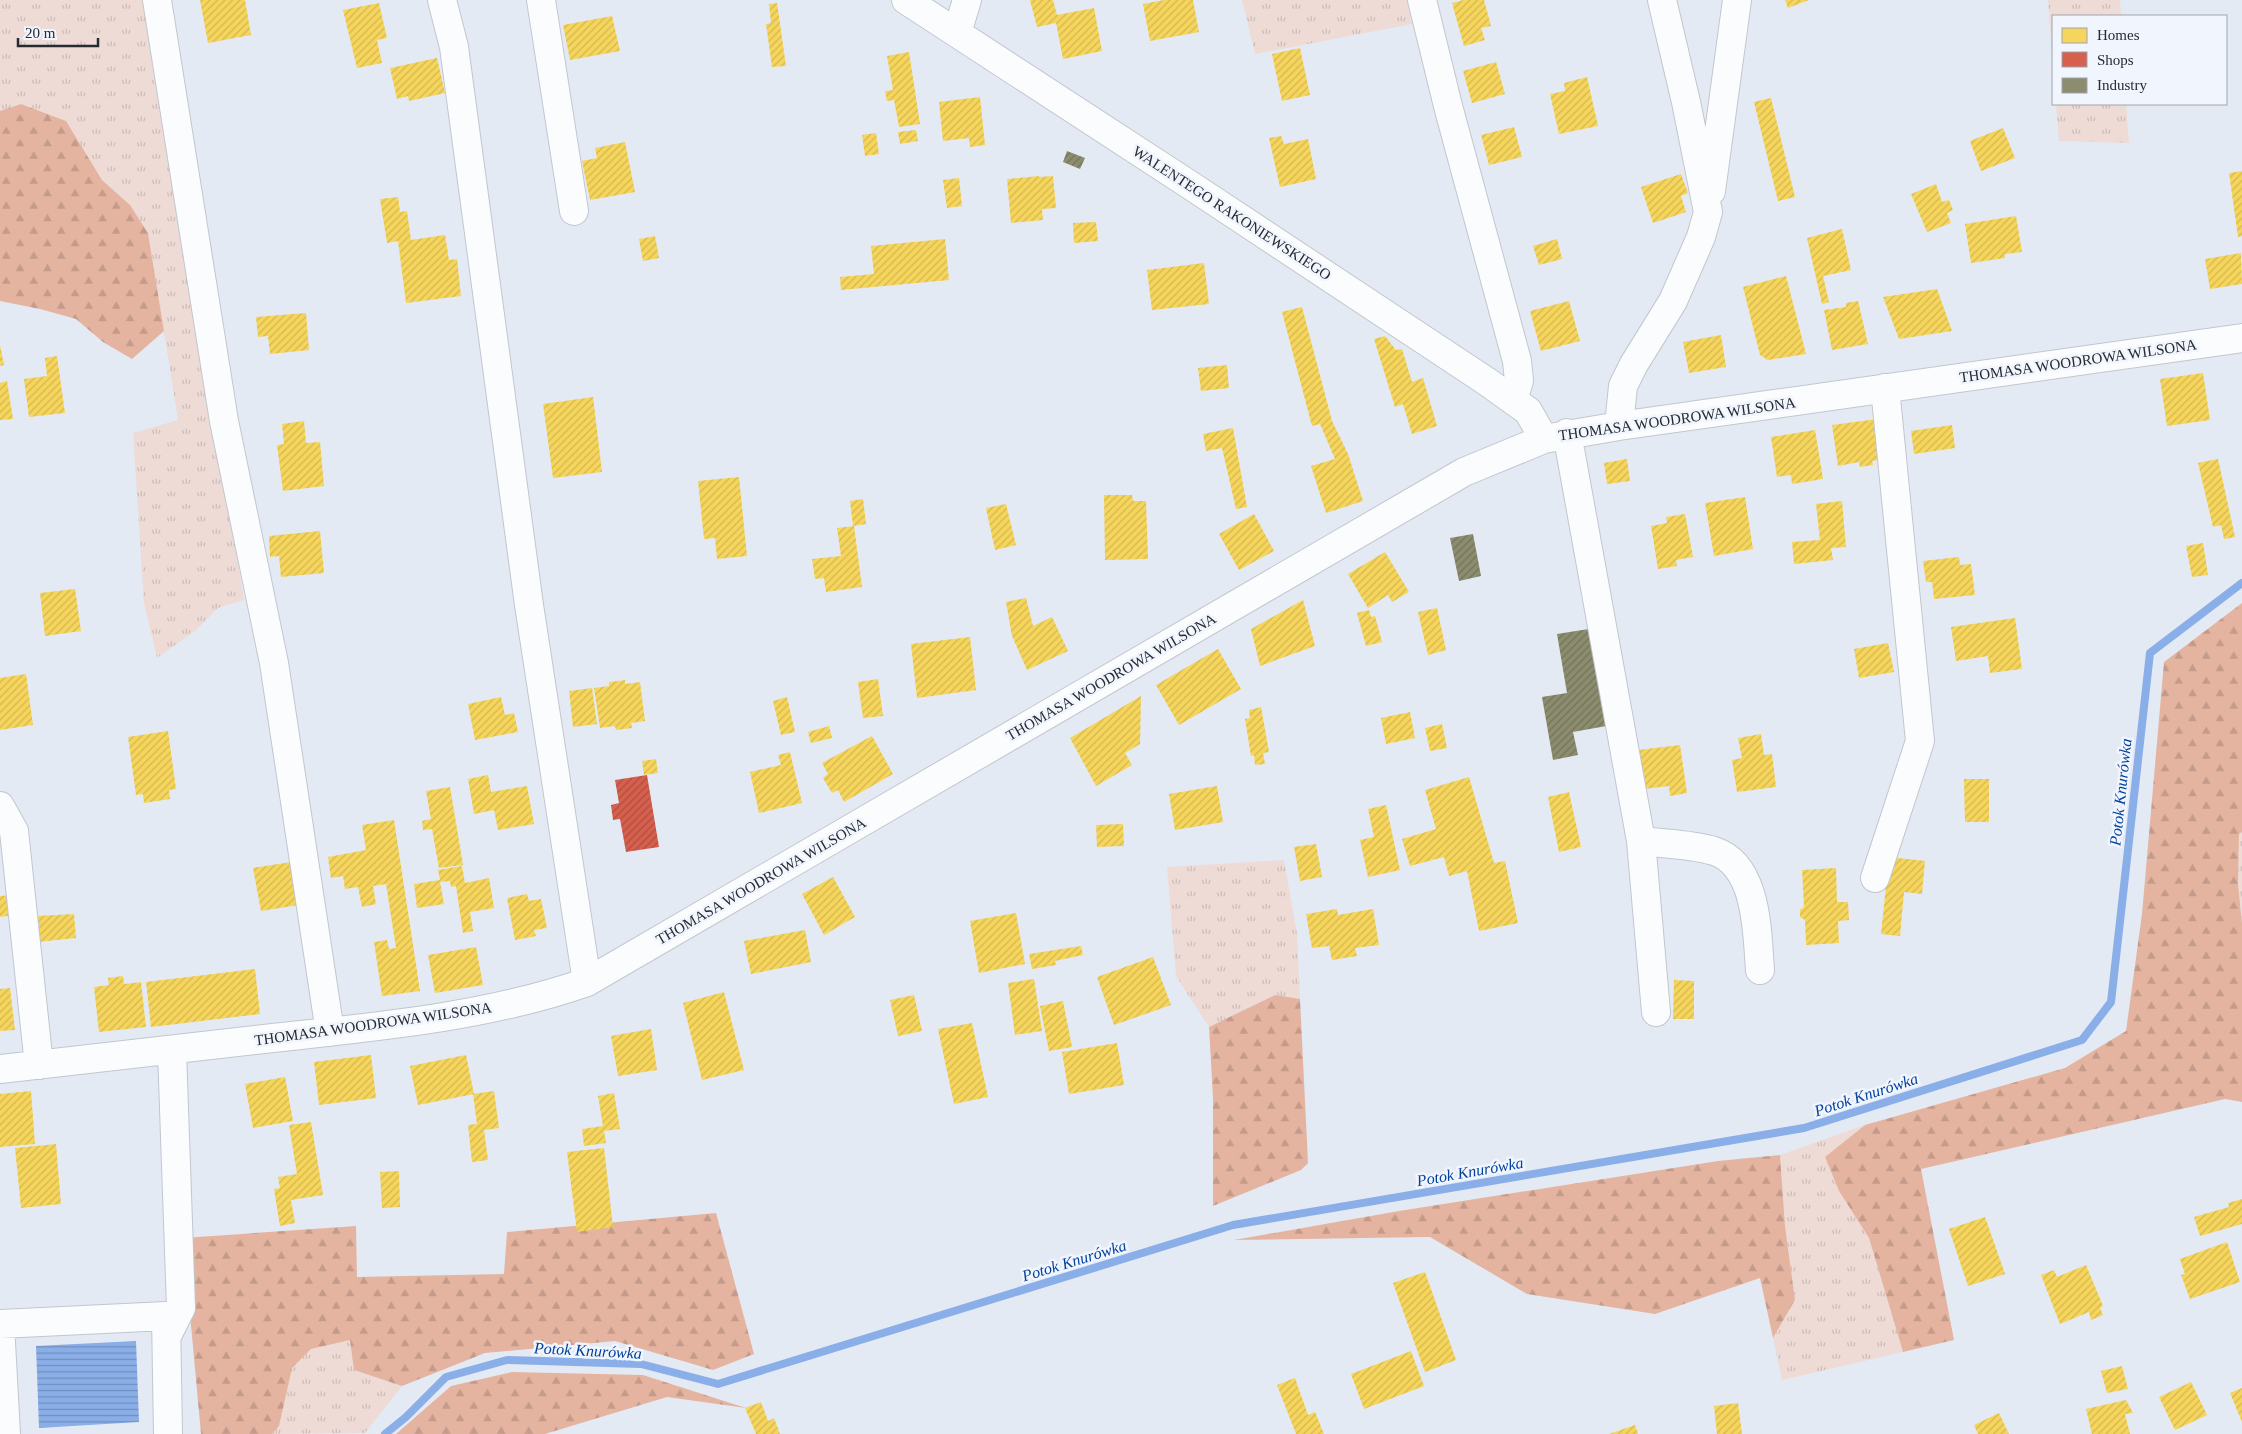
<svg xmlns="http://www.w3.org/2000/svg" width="2242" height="1434" font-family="Georgia,serif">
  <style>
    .grass { fill: url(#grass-tufts) }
    .forest { fill: url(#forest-firs) }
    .water { fill: url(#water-rules) }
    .homes { fill: url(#homes-hatch) }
    .shops { fill: url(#shops-hatch) }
    .industry { fill: url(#industry-hatch) }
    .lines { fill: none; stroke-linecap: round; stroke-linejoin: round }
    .stream { stroke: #8aaee8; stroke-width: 8 }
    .minor-casing { stroke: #c2c6ce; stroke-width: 30 }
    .minor { stroke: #fbfcfd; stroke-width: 28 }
    .labels { text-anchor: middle; stroke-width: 5; stroke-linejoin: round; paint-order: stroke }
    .street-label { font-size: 15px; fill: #262a31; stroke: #f1f5fd }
    .water-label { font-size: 16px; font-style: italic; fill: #02419c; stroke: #f1f5fd }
  </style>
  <defs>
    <pattern id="grass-tufts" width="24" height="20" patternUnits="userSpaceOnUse" patternTransform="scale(1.25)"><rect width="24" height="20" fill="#eedbd6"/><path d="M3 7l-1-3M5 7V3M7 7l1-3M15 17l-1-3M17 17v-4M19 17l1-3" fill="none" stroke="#ccbcb8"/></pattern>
    <pattern id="forest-firs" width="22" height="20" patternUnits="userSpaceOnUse" patternTransform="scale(1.25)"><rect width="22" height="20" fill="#e5b4a0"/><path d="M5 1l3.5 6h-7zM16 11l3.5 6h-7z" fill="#c49b8a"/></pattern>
    <pattern id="water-rules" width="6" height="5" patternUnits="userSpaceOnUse" patternTransform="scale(1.25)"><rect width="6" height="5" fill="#8aaee8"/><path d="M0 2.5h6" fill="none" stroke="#718ebd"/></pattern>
    <pattern id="homes-hatch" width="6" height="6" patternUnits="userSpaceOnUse" patternTransform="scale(1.25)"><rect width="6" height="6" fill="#f6d55c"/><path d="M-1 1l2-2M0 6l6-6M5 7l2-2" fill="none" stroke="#d3b750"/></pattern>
    <pattern id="shops-hatch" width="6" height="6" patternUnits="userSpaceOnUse" patternTransform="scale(1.25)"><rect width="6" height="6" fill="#d6604d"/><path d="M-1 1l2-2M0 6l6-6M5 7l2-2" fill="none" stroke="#ad4f41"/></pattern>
    <pattern id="industry-hatch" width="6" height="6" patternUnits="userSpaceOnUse" patternTransform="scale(1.25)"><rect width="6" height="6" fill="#8c8c6e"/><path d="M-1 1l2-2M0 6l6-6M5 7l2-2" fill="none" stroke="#72735b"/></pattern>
  </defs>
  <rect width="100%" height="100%" fill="#e4eaf4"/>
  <path class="grass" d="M 0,0 L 148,0 L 244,600 L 218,608 L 195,631 L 157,658 L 144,603 L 133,433 L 178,420 L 148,233 L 130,205 L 102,180 L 66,121 L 21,104 L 0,111 Z
    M 1242,0 L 1407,0 L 1412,24 L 1255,54 Z
    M 2048,0 L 2120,0 L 2121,16 L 2053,16 L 2053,67 Z
    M 2056,104 L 2126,104 L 2129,143 L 2059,141 Z
    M 2242,832 L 2242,924 L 2238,883 L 2239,834 Z
    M 1284,860 L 1297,934 L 1300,999 L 1275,995 L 1209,1027 L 1176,976 L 1167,867 Z
    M 1865,1125 L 1825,1157 L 1839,1191 L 1869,1238 L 1903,1352 L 1782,1380 L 1773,1338 L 1795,1300 L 1785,1226 L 1780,1155 Z
    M 351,1339 L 354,1370 L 402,1386 L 365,1433 L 272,1434 L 279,1426 L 291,1368 L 311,1349 Z"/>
  <path class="forest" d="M 21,104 L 66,121 L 102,180 L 130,205 L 148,233 L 164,331 L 132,359 L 103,342 L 76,319 L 40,309 L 0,301 L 0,111 Z
    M 2242,603 L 2242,832 L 2239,834 L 2238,883 L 2242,924 L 2242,1102 L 2225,1099 L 1921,1169 L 1954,1340 L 1903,1352 L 1869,1238 L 1839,1191 L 1825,1157 L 1865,1125 L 2065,1068 L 2126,1031 L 2142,914 L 2164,662 Z
    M 1275,995 L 1300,999 L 1308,1163 L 1301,1170 L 1213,1206 L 1213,1098 L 1209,1027 Z
    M 1780,1155 L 1785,1226 L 1795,1300 L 1773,1338 L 1760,1278 L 1655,1314 L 1527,1294 L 1430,1237 L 1234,1240 L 1399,1211 L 1718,1161 Z
    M 716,1213 L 754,1354 L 713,1370 L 615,1341 L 485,1353 L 402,1386 L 354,1370 L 350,1340 L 311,1349 L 292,1368 L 279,1426 L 272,1434 L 201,1434 L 183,1238 L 356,1226 L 357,1277 L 504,1274 L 507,1232 Z
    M 512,1372 L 643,1375 L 746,1408 L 667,1397 L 545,1434 L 396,1434 L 451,1386 Z"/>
  <path class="water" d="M 136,1341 L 139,1422 L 39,1428 L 36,1346 Z"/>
  <path class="homes" d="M 200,0 L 245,0 L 251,35 L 208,43 Z
    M 1030,0 L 1053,0 L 1057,15 L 1094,8 L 1102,51 L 1063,59 L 1056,23 L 1037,27 Z
    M 1164,0 L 1193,0 L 1199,32 L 1150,41 L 1143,4 Z
    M 1463,0 L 1484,0 L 1491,26 L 1481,28 L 1485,40 L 1464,46 L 1452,3 Z
    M 1785,0 L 1809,0 L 1788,8 Z
    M 379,3 L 387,38 L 377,40 L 382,63 L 357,68 L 343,10 Z
    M 777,3 L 786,66 L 772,67 L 766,24 L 771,23 L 769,4 Z
    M 612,16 L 620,51 L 570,60 L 563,25 Z
    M 1300,48 L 1310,95 L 1282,101 L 1272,54 Z
    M 909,52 L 920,124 L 899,127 L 894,100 L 887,101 L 885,91 L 893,90 L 887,56 Z
    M 437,58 L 445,93 L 409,101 L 408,96 L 397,99 L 390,68 Z
    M 1496,62 L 1505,94 L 1472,103 L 1463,71 Z
    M 1587,77 L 1598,126 L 1559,134 L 1550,94 L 1565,91 L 1564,83 Z
    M 980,97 L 985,145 L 970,147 L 969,138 L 943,141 L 939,102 Z
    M 1771,98 L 1795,197 L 1778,201 L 1754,102 Z
    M 1514,127 L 1522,157 L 1489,165 L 1481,135 Z
    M 2003,128 L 2015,158 L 1981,171 L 1970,141 Z
    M 916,130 L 918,141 L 900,144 L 898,132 Z
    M 876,133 L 879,154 L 865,156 L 862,135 Z
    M 1281,136 L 1284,144 L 1308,139 L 1316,179 L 1280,187 L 1269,138 Z
    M 625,142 L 635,192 L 590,200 L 582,161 L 597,158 L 595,148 Z
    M 2242,171 L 2242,236 L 2238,237 L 2229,173 Z
    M 1681,174 L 1688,193 L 1681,196 L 1686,212 L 1653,223 L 1641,187 Z
    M 1039,176 L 1039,177 L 1053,176 L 1056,208 L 1042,209 L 1043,220 L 1011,223 L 1007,179 Z
    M 959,178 L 962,206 L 947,208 L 943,180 Z
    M 1936,184 L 1942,202 L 1949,200 L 1953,210 L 1947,213 L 1951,223 L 1927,232 L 1911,194 Z
    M 398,197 L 400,212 L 407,211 L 411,240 L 445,235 L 449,260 L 457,259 L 461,296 L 406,303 L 398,241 L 387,243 L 380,199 Z
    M 2016,216 L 2022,252 L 2005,254 L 2005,258 L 1971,263 L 1965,224 Z
    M 1096,222 L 1098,241 L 1074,243 L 1073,223 Z
    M 1842,229 L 1851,270 L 1823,276 L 1829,302 L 1822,304 L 1807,238 Z
    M 655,236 L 659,258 L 643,261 L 639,239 Z
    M 945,239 L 949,280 L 841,290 L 840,277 L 874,274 L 871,246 Z
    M 1557,239 L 1562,259 L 1539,265 L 1533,246 Z
    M 2241,253 L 2242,284 L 2210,289 L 2205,259 Z
    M 1204,263 L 1209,304 L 1152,310 L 1147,270 Z
    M 1786,276 L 1806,354 L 1768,360 L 1760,355 L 1743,287 Z
    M 1937,289 L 1952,331 L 1899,339 L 1883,297 Z
    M 1569,301 L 1580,341 L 1541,351 L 1530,311 Z
    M 1858,301 L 1868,344 L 1832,350 L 1824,310 L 1846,307 L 1846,303 Z
    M 1302,307 L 1332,421 L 1348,454 L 1363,501 L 1326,513 L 1311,466 L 1335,459 L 1320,424 L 1312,426 L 1282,312 Z
    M 306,313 L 309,350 L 270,354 L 268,336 L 258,337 L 256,317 Z
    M 1721,335 L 1726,367 L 1689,373 L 1683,342 Z
    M 1385,336 L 1396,350 L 1402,349 L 1412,382 L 1423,378 L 1437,426 L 1412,434 L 1403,404 L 1395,407 L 1374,339 Z
    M 0,345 L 4,365 L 0,366 Z
    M 57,356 L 65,413 L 29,417 L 24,379 L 47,376 L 45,358 Z
    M 1227,365 L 1229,388 L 1201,391 L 1198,368 Z
    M 2203,373 L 2210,420 L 2167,426 L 2160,379 Z
    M 7,381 L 13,419 L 0,420 L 0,383 Z
    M 593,397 L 602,472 L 553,478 L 543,404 Z
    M 1877,419 L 1883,459 L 1872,461 L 1873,465 L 1860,467 L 1859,462 L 1838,466 L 1832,425 Z
    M 304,421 L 306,443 L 320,442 L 324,486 L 283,491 L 277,445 L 284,444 L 282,424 Z
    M 1952,425 L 1955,448 L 1914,454 L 1911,431 Z
    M 1233,428 L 1247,507 L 1236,509 L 1222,448 L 1206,451 L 1203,434 Z
    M 1815,430 L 1823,479 L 1792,484 L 1791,475 L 1777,477 L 1771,437 Z
    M 1627,459 L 1630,481 L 1607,484 L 1604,463 Z
    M 2218,459 L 2235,537 L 2224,539 L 2221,525 L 2213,527 L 2198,463 Z
    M 739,477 L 747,556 L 717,559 L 715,538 L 704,539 L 698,481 Z
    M 1104,495 L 1132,495 L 1133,501 L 1146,501 L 1148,559 L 1105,560 Z
    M 1745,497 L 1753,549 L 1714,556 L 1705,503 Z
    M 863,499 L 866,524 L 853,526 L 850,501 Z
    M 1842,501 L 1846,547 L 1831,548 L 1833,560 L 1794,564 L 1792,542 L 1820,540 L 1816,504 Z
    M 1006,504 L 1016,545 L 995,550 L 986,508 Z
    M 1254,514 L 1274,551 L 1239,570 L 1219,534 Z
    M 1685,514 L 1693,557 L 1676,560 L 1677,566 L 1658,569 L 1651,526 L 1667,523 L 1666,517 Z
    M 854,526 L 862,587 L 826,592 L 824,578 L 815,579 L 812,559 L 841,556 L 837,528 Z
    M 320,531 L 324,573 L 281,577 L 279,556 L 270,557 L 269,536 Z
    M 2203,543 L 2208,575 L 2192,577 L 2186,546 Z
    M 1385,552 L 1409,592 L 1392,602 L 1388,595 L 1368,608 L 1348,574 Z
    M 1959,557 L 1960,565 L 1971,564 L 1975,595 L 1934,599 L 1932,582 L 1926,582 L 1923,561 Z
    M 75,589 L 81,631 L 45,636 L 40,593 Z
    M 1026,598 L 1033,626 L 1052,617 L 1068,651 L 1027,670 L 1012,636 L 1006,602 Z
    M 1303,600 L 1315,646 L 1260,666 L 1251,629 Z
    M 1437,608 L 1446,650 L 1428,655 L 1418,612 Z
    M 1369,610 L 1371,617 L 1375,616 L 1382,642 L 1366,646 L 1357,613 Z
    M 2015,618 L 2022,669 L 1990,673 L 1988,656 L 1956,661 L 1951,627 Z
    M 970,637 L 976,690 L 917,698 L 911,644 Z
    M 1888,643 L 1894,672 L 1859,678 L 1854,649 Z
    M 1218,649 L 1241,689 L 1179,725 L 1156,685 Z
    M 26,674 L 33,725 L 0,730 L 0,678 Z
    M 878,679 L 883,716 L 863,718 L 858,682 Z
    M 625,680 L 625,684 L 640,682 L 645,721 L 631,723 L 632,728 L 616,730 L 615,726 L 600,728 L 594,688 L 609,686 L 609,682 Z
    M 592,688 L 597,724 L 573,727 L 569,691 Z
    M 1141,696 L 1140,744 L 1125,753 L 1132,765 L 1096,786 L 1070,738 Z
    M 501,697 L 505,715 L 514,713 L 518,732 L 475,740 L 468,704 Z
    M 787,697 L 795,732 L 781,735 L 773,701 Z
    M 1261,707 L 1269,752 L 1263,753 L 1265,764 L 1255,765 L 1254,755 L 1251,756 L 1245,719 L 1250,718 L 1249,710 Z
    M 1410,712 L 1415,738 L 1386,744 L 1381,718 Z
    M 1442,724 L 1447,748 L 1430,751 L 1425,728 Z
    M 829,726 L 832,738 L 811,743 L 808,732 Z
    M 168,731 L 176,789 L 169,790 L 170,799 L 144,803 L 143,794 L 136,795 L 128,737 Z
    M 1761,734 L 1764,755 L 1772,754 L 1776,787 L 1737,792 L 1732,760 L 1742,758 L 1738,738 Z
    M 872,736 L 893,774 L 844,802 L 838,790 L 832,793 L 823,778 L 828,774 L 822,763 Z
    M 1680,745 L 1687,793 L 1670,796 L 1669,786 L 1644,789 L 1638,750 Z
    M 790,752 L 802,803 L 759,813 L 750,772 L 781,765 L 778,755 Z
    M 656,759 L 658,773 L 644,775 L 642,761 Z
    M 488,775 L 491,792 L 527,786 L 534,824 L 498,830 L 494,810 L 474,814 L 468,779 Z
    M 1469,777 L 1494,863 L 1505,861 L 1518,923 L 1479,931 L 1467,871 L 1449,876 L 1444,857 L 1410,866 L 1402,839 L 1436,829 L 1425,790 Z
    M 1964,779 L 1989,779 L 1989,822 L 1965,822 Z
    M 1217,786 L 1223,822 L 1175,830 L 1169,794 Z
    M 450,787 L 463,865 L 439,868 L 432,829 L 423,830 L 422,821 L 431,819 L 426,791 Z
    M 1569,792 L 1581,847 L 1559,852 L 1548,797 Z
    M 1386,805 L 1400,870 L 1368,877 L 1360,840 L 1374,837 L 1368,809 Z
    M 394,820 L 420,991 L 382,996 L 374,942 L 387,940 L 389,949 L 396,948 L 386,884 L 373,886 L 376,904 L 362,907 L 358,887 L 345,889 L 343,876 L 331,878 L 328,857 L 366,850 L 362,825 Z
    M 1123,824 L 1124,846 L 1097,847 L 1096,825 Z
    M 1316,844 L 1322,877 L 1300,881 L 1294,847 Z
    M 1889,857 L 1925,861 L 1922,894 L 1904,892 L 1900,936 L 1881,934 Z
    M 291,862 L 298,905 L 261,911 L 253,868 Z
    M 462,866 L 465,883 L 489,878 L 494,908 L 470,912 L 473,931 L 463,933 L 456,886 L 451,887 L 450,881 L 440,882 L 444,904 L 417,908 L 414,884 L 440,880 L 438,870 Z
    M 1836,868 L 1837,902 L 1848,902 L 1849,920 L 1838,921 L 1839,943 L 1806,945 L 1805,920 L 1800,917 L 1800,910 L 1804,907 L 1802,870 Z
    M 833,877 L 855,917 L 824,935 L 802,894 Z
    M 527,894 L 529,901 L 541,899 L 547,928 L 534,930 L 536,936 L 515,940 L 507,898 Z
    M 13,895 L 15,915 L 0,917 L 0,896 Z
    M 1337,909 L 1338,915 L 1373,909 L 1379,945 L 1355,948 L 1357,956 L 1332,960 L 1329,946 L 1312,948 L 1306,914 Z
    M 1016,913 L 1025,964 L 979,973 L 970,921 Z
    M 74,914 L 76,938 L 38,942 L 36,916 Z
    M 805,930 L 811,962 L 751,974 L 744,941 Z
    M 1081,946 L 1083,955 L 1055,961 L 1056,965 L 1032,969 L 1029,954 Z
    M 476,947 L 483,985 L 435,993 L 428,955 Z
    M 1153,957 L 1171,1005 L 1114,1025 L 1097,977 Z
    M 255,969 L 260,1014 L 151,1027 L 146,982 Z
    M 123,976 L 124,984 L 141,982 L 146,1027 L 99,1032 L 94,987 L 109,985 L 108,978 Z
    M 1034,979 L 1042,1031 L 1015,1035 L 1008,983 Z
    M 1674,980 L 1694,981 L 1694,1019 L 1673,1019 Z
    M 10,988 L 15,1030 L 0,1031 L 0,989 Z
    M 724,992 L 744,1070 L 702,1080 L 683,1003 Z
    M 914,995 L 922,1031 L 898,1036 L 890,1000 Z
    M 1063,1001 L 1072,1047 L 1049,1051 L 1040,1006 Z
    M 972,1023 L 988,1097 L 954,1104 L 938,1029 Z
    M 651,1029 L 657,1070 L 618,1076 L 611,1036 Z
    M 1117,1043 L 1124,1085 L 1069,1094 L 1062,1052 Z
    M 371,1055 L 376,1098 L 319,1105 L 314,1062 Z
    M 466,1055 L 474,1094 L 418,1105 L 410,1066 Z
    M 285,1077 L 293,1121 L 253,1128 L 245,1084 Z
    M 31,1091 L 35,1144 L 0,1147 L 0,1094 Z
    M 494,1091 L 499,1128 L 484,1130 L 488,1160 L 472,1162 L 468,1125 L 477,1124 L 473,1094 Z
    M 614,1093 L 620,1129 L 604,1131 L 606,1143 L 584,1146 L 582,1129 L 603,1126 L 598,1096 Z
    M 311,1122 L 323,1195 L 291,1200 L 295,1223 L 280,1226 L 274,1189 L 280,1188 L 278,1177 L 297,1174 L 289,1125 Z
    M 56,1144 L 61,1204 L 21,1208 L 15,1148 Z
    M 604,1148 L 613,1227 L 577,1232 L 567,1152 Z
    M 399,1171 L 400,1207 L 382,1208 L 380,1172 Z
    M 2242,1199 L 2242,1224 L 2200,1236 L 2194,1217 L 2229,1207 L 2228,1203 Z
    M 1985,1217 L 2005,1274 L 1968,1286 L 1949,1229 Z
    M 2227,1242 L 2240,1282 L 2190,1299 L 2181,1275 L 2185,1274 L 2180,1259 Z
    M 2086,1265 L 2103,1306 L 2100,1308 L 2103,1315 L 2091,1320 L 2089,1312 L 2060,1324 L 2041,1275 L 2054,1270 L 2057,1277 Z
    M 1425,1272 L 1456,1360 L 1425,1372 L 1393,1283 Z
    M 1411,1351 L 1424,1386 L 1364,1409 L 1351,1374 Z
    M 2122,1366 L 2128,1389 L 2107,1393 L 2101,1371 Z
    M 1295,1378 L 1308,1415 L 1315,1412 L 1324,1434 L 1296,1434 L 1277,1385 Z
    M 2191,1382 L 2207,1415 L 2175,1430 L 2159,1397 Z
    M 2242,1388 L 2242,1422 L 2230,1393 Z
    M 2126,1400 L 2133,1413 L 2125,1414 L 2130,1434 L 2092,1434 L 2086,1409 Z
    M 761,1402 L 768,1421 L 774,1418 L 780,1434 L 756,1434 L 745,1408 Z
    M 1738,1403 L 1742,1434 L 1717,1434 L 1714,1406 Z
    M 1999,1413 L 2009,1434 L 1978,1434 L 1974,1425 Z
    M 1635,1425 L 1638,1434 L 1609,1434 Z"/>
  <path class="shops" d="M 647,775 L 659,847 L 626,852 L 620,819 L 613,820 L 611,805 L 619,803 L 615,780 Z"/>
  <path class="industry" d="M 1067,151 L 1085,158 L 1080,169 L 1063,162 Z
    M 1473,534 L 1481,576 L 1459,581 L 1450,538 Z
    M 1595,628 L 1612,725 L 1573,732 L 1578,755 L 1553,760 L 1542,697 L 1567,693 L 1557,634 Z"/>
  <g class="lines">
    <path class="stream" d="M 385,1434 L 406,1417 L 446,1377 L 507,1360 L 641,1364 L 718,1384 L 1233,1225 L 1804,1128 L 2082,1040 L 2111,1002 L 2150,653 L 2242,583"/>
    <g class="minor-casing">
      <path id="minor" d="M 157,0 L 224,421 L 274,663 L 330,1032
        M 442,0 L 454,47 L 529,605 L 587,982
        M 541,0 L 574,211
        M 906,0 L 1190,185 L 1486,381 L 1528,411 L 1544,439
        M 1422,0 L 1448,106 L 1517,361 L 1519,381 L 1513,400
        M 957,33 L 967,0
        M 1711,191 L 1737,0
        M 1619,426 L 1623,386 L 1634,364 L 1673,301 L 1701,237 L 1708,212 L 1686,102 L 1662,0
        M 1567,433 L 1641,841 L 1656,1012
        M 0,806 L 14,831 L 39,1065
        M 1641,841 C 1665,844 1692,844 1714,851 C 1758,865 1757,933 1760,970
        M 1875,878 L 1920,741 L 1885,388
        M 0,1069 C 94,1059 188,1048 282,1037 C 384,1026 490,1016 587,982 L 1464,472 L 1544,439 L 1619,426 L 2242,338
        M 167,1336 L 181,1308 L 172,1051
        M 6,1434 L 0,1324 L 166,1316 L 168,1434"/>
    </g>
    <use href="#minor" class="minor"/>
  </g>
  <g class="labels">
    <g class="street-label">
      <text transform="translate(1232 213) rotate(33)" y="5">WALENTEGO RAKONIEWSKIEGO</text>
      <text transform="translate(2078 361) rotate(-8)" y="5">THOMASA WOODROWA WILSONA</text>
      <text transform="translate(1677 419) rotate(-8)" y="5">THOMASA WOODROWA WILSONA</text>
      <text transform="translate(1111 677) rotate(-30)" y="5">THOMASA WOODROWA WILSONA</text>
      <text transform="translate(761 881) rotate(-30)" y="5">THOMASA WOODROWA WILSONA</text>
      <text transform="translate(373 1024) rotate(-8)" y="5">THOMASA WOODROWA WILSONA</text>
    </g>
    <g class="water-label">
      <text transform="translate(2120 792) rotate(-84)" y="6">Potok Knurówka</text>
      <text transform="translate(1866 1094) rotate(-18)" y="6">Potok Knurówka</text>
      <text transform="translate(1470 1171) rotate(-10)" y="6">Potok Knurówka</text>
      <text transform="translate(1074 1260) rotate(-17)" y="6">Potok Knurówka</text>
      <text transform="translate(588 1350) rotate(3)" y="6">Potok Knurówka</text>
    </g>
  </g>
  <rect x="2052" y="15" width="175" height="90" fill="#f1f5fd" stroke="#a0a4ab"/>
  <rect x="2062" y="28" width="25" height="15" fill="#f6d55c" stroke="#a0a4ab"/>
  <text x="2097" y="40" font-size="15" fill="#262a31">Homes</text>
  <rect x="2062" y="52" width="25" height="15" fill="#d6604d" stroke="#a0a4ab"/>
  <text x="2097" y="65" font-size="15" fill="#262a31">Shops</text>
  <rect x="2062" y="78" width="25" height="15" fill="#8c8c6e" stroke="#a0a4ab"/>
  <text x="2097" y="90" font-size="15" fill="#262a31">Industry</text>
  <path d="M18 38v8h80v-8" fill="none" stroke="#262a31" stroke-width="2.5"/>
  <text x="25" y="38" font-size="15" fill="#262a31" stroke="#f1f5fd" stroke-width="4" paint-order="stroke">20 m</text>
</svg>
